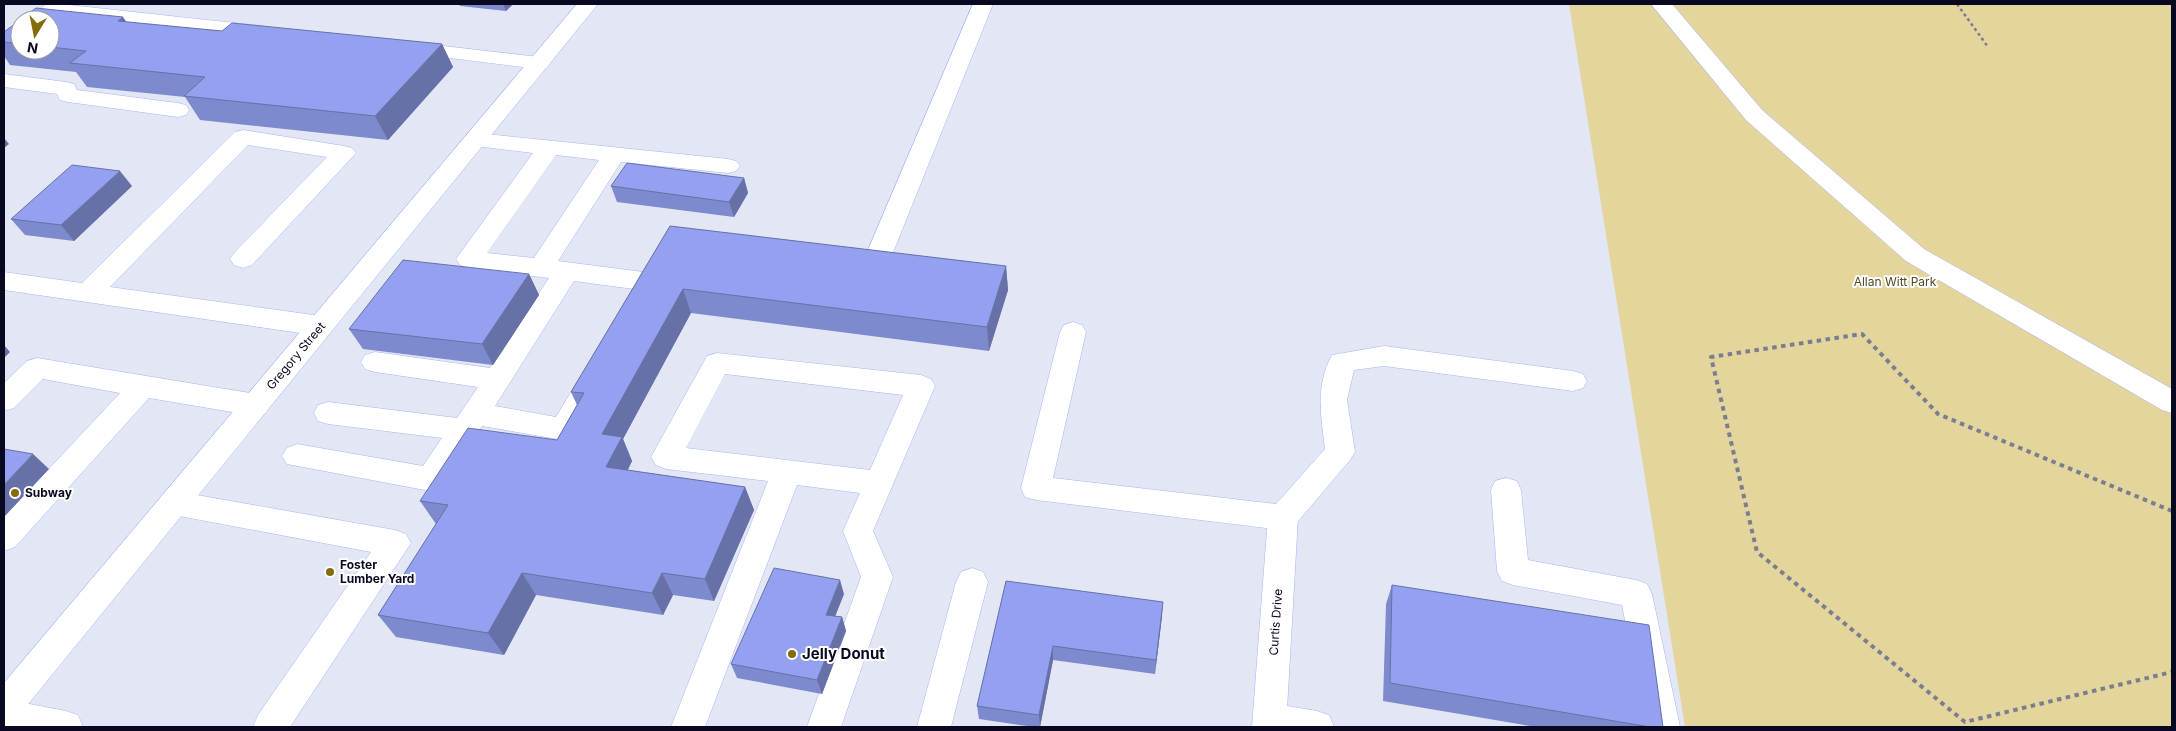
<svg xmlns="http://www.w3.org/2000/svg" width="2176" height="731" font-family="Inter,sans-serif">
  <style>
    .green { fill: #e3d59b }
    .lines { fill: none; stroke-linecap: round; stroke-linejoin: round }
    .service-casing { stroke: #a7b4f8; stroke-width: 1 }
    .minor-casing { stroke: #a7b4f8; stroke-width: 1 }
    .secondary-casing { stroke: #a7b4f8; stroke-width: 1 }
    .path-far1 { stroke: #7b7e91; stroke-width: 2.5; stroke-dasharray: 3 3; stroke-linecap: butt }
    .path { stroke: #7b7e91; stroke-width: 4; stroke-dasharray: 4.5 4.5; stroke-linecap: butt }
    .service { fill: #fff; fill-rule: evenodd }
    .minor { fill: #fff; fill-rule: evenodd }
    .secondary { fill: #fff; fill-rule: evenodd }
    .wall { fill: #7e8ace }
    .shaded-wall { fill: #6771a8 }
    .building { fill: #93a1f0; stroke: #6771a8 }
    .poi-dot { fill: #826d0a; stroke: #fff; stroke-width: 2 }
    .labels { text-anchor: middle; stroke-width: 4; stroke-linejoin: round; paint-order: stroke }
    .park-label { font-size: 12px; fill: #524922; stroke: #fff }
    .street-label { font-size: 12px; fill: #080921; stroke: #fff }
    .poi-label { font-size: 12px; font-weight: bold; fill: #080921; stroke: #fff; text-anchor: start }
    .near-poi-label { font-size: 15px; font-weight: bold; fill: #080921; stroke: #fff; text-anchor: start }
  </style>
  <rect width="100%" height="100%" fill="#e3e7f5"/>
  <path class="green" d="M 1569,4 L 2172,4 L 2172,727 L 1685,727 Z"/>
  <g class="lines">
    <g class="service-casing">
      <path id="service" d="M 60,4 L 262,26 L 269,28 L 272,32 L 269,36 L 262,38 L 56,16 L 49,20 L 26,20 L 45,5 Z
        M 973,4 L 993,4 L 894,250 L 890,256 L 881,259 L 872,256 L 868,250 Z
        M 1651,4 L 1672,4 L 1762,110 L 1924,249 L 2172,389 L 2172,413 L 2162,410 L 1906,261 L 1746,120 Z
        M 409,42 L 539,57 L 547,58 L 550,63 L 547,68 L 539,69 L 402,52 L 398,48 L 402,44 Z
        M 4,74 L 66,82 L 74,84 L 77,90 L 178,103 L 186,105 L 189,110 L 186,115 L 178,117 L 68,102 L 60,100 L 57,94 L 4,87 Z
        M 243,130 L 344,146 L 352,148 L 356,153 L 252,265 L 243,268 L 234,265 L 230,259 L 234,253 L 327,157 L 248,145 L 110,287 L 321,316 L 330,319 L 334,326 L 330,333 L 321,336 L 4,290 L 4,272 L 82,283 L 235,132 Z
        M 476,133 L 728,159 L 736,161 L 740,166 L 736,171 L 728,173 L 621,162 L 558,261 L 651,273 L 660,276 L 664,282 L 647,311 L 638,313 L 629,311 L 625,304 L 634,289 L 574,281 L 495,406 L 556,417 L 580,377 L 590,373 L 600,377 L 604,384 L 573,437 L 563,440 L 482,426 L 441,487 L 430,491 L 287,464 L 282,456 L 287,448 L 297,444 L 423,466 L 442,438 L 328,424 L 318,421 L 314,413 L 318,405 L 328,402 L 457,418 L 478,387 L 375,372 L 365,369 L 361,362 L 365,355 L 375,352 L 490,368 L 549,278 L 469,268 L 460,265 L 456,259 L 533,153 L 468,145 L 465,140 L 468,135 ZM 556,155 L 599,160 L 534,258 L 487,253 Z
        M 1073,322 L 1082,325 L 1086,332 L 1053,478 L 1276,504 L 1325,449 C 1321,416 1315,386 1332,355 L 1384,346 L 1573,371 L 1583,374 L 1587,381 L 1583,388 L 1573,391 L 1384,366 L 1354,370 L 1347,400 L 1355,452 L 1350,460 L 1294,526 L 1283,530 L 1036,500 L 1025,497 L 1021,488 L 1060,332 L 1064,325 Z
        M 717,353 L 921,375 L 931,379 L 935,386 L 873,531 L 893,577 L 841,727 L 807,727 L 861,577 L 843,531 L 860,493 L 797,485 L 705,727 L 671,727 L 768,481 L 666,469 L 656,465 L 651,457 L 707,356 ZM 725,374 L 903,395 L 870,470 L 686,448 Z
        M 37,358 L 256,394 L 266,397 L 270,405 L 266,413 L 256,416 L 149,398 L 15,547 L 4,551 L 4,517 L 120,393 L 43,379 L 14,408 L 4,411 L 4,383 L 27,361 Z
        M 1506,478 L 1517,481 L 1521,490 L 1528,560 L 1636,580 L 1647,584 L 1652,594 L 1680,727 L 1646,727 L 1622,605 L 1513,585 L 1502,581 L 1497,571 L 1491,490 L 1495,481 Z
        M 174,491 L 395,530 L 406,534 L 411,543 L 290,727 L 253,727 L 258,715 L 371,552 L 174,515 L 163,512 L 159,503 L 163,494 Z
        M 972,568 L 983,572 L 988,582 L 951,727 L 917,727 L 956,582 L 961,572 Z
        M 1270,703 L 1317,711 L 1329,715 L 1334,727 L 1256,727 L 1253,719 L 1258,707 Z"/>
    </g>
    <g class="minor-casing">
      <path id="minor" d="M 577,4 L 598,4 L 16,719 L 4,724 L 4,683 Z
        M 1283,504 L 1294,508 L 1298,517 L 1286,727 L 1252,727 L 1268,517 L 1272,508 Z"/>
    </g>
    <g class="secondary-casing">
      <path id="secondary" d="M 4,699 L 66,711 L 78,715 L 83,727 L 4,727 Z"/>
    </g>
    <path class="path-far1" d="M 1957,4 L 1988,47"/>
    <path class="path" d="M 2172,511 L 1938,414 L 1862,334 L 1711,357 L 1757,552 L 1965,722 L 2172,672"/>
    <use href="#service" class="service"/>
    <use href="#minor" class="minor"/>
    <use href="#secondary" class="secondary"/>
  </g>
  <path class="wall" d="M 459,4 L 513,4 L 506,11 L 460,6 Z
    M 20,20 L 20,50 L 50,50 L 50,20 L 127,22 L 222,31 L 442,44 L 453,67 L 388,140 L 200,120 L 185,97 L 87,87 L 76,72 L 10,65 L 4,56 L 4,32 Z
    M 744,178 L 748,193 L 734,217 L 617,202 L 611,186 Z
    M 132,186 L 74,241 L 25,235 L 11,219 Z
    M 670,226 L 1006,266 L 1008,290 L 989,351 L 691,313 L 623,439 L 632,461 L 628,470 L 745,487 L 754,510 L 714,601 L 673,595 L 663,615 L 536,595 L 504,655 L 396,637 L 378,615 L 436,524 L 420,501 L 557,440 L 577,405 L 571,392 Z
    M 529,274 L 539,295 L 493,365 L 363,349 L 349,329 Z
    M 1006,581 L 1162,616 L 1155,674 L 1053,660 L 1040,727 L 1034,727 L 979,719 L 977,706 Z
    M 1392,585 L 1663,727 L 1536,727 L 1383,701 L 1386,604 Z
    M 844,594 L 835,616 L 842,617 L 846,631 L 822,694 L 737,678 L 731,664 Z"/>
  <path class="shaded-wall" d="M 503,4 L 513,4 L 506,11 Z
    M 123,17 L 139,40 L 118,21 Z
    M 442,44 L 453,67 L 388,140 L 375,116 Z
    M 4,138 L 9,144 L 4,148 Z
    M 120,171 L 132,186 L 74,241 L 61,225 Z
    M 744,178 L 748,193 L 734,217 L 729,202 Z
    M 1006,266 L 1008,290 L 989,351 L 987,327 Z
    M 529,274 L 539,295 L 493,365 L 482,344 Z
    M 683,289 L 691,313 L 623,439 L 632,461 L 617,490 L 606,467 L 602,434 Z
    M 4,345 L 10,352 L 4,358 Z
    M 33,454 L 49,469 L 4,517 L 4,485 Z
    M 745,487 L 754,510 L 714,601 L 705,579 Z
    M 522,573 L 536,595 L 504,655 L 488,633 Z
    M 662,573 L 673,595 L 663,615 L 652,593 Z
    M 840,580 L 844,594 L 830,629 L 826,615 Z
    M 1163,602 L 1162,616 L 1155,674 L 1156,660 Z
    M 842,617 L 846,631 L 822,694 L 817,680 Z
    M 1053,646 L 1053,660 L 1040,727 L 1039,715 Z"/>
  <path class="building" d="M 36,8 L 123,17 L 118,21 L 222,31 L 232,23 L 442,44 L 375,116 L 184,96 L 205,77 L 70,63 L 86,51 L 50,47 L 50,20 L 20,20 Z
    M 20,20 L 20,44 L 4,42 L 4,32 Z
    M 627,163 L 744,178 L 729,202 L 611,186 Z
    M 72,165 L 120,171 L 61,225 L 11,219 Z
    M 670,226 L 1006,266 L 987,327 L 683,289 L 602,434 L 622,437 L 606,467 L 745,487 L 705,579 L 662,573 L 652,593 L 522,573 L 488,633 L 378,615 L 448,505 L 420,501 L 468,428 L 557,440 L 584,393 L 571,392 Z
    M 403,260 L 529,274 L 482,344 L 349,329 Z
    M 4,449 L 33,454 L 4,485 Z
    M 774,568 L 840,580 L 826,615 L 842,617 L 817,680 L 731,664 Z
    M 1006,581 L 1163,602 L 1156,660 L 1053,646 L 1039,715 L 977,706 Z
    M 1392,585 L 1649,625 L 1663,727 L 1650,727 L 1390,683 Z"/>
  <g class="poi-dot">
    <circle cx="15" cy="493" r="5"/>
    <circle cx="330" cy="572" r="5"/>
    <circle cx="792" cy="654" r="5"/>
  </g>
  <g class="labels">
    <g class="park-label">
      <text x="1895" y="286">Allan Witt Park</text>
    </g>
    <g class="street-label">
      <text transform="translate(296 356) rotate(-50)" y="4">Gregory Street</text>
      <text transform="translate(1276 622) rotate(-86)" y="4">Curtis Drive</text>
    </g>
    <g class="poi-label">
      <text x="25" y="497">Subway</text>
      <text x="340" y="569">Foster<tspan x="340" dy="14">Lumber Yard</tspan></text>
    </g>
    <g class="near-poi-label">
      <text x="802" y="659">Jelly Donut</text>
    </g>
  </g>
  <rect width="2176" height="731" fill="none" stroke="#080921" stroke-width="10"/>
  <g transform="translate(35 35) rotate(190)"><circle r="24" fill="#ffffff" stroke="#9c9da6"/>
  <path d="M0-4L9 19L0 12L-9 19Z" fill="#826d0a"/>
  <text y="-8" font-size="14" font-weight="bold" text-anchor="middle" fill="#080921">N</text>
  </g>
</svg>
